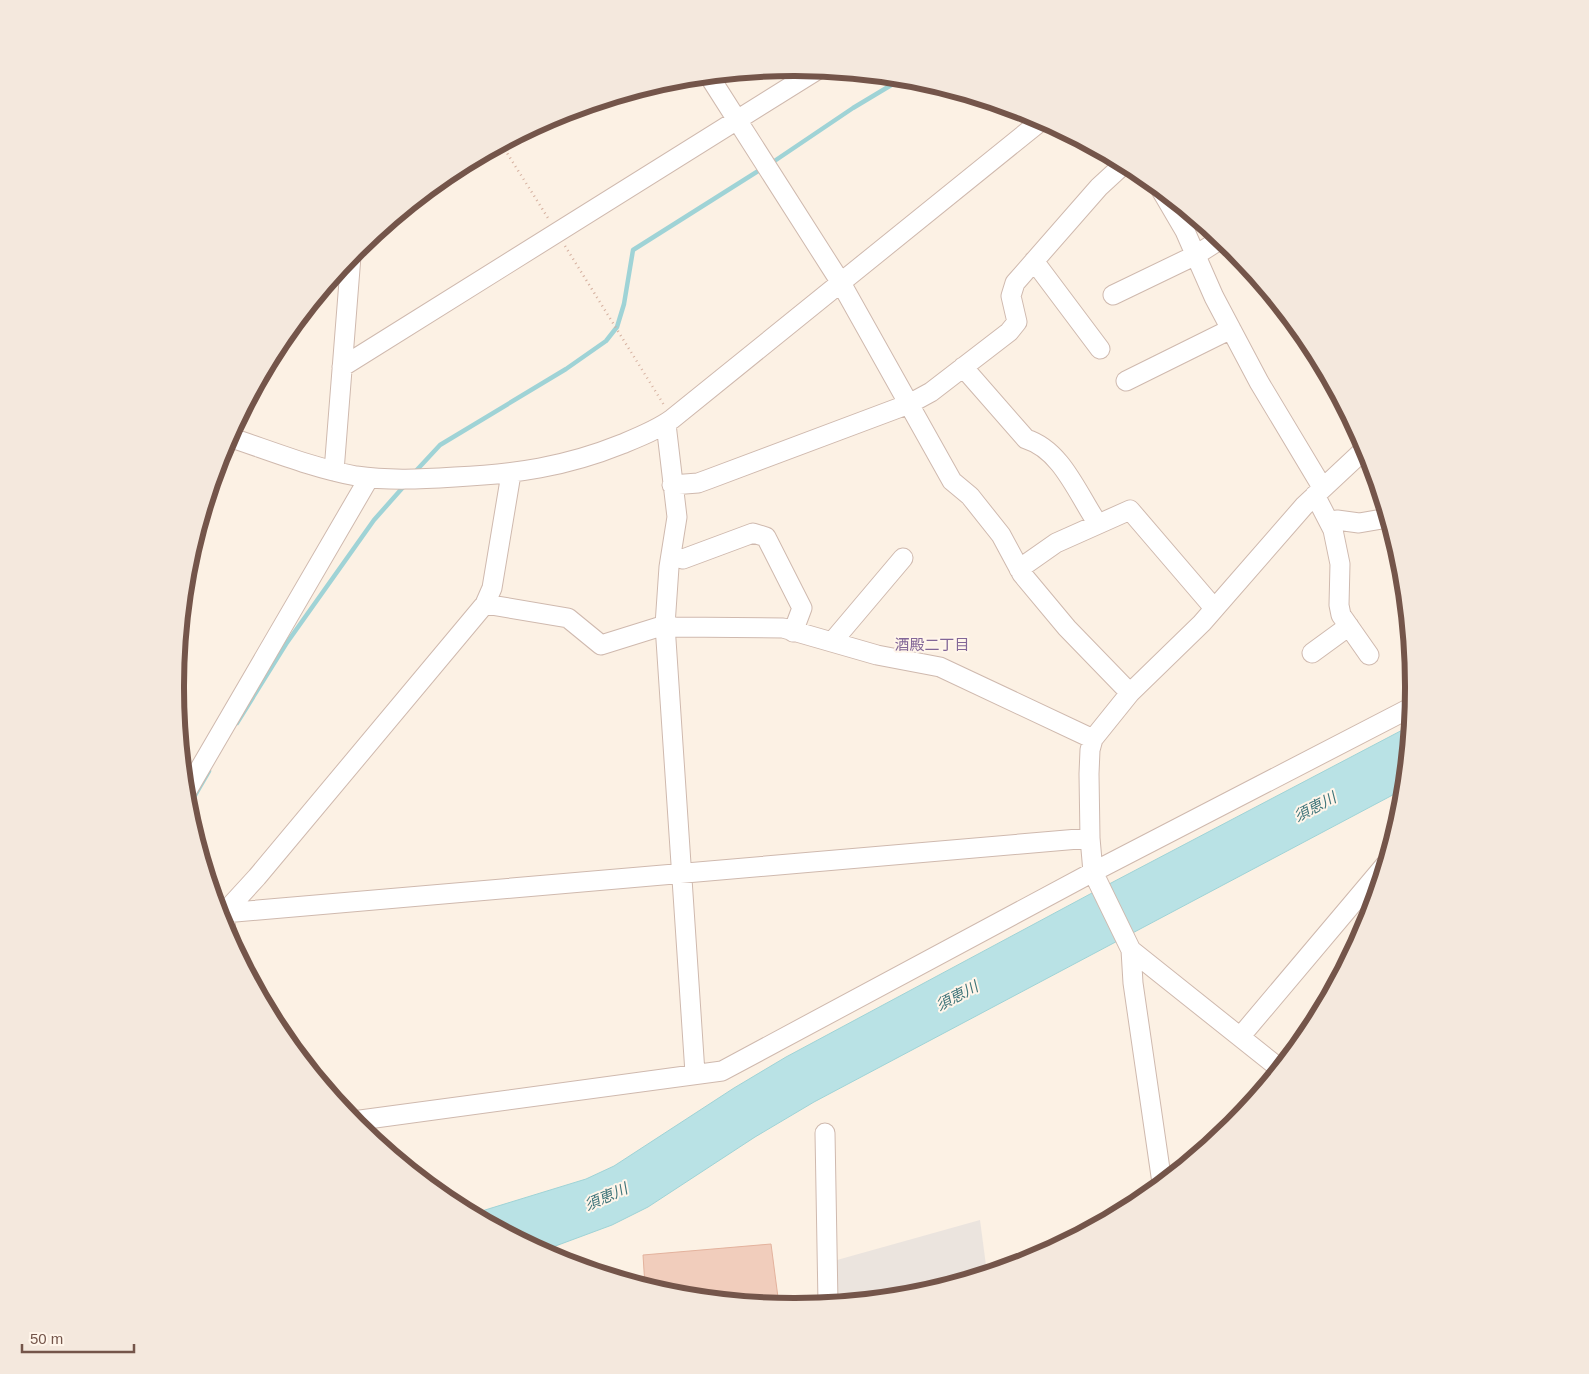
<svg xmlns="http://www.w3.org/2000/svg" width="1589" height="1374" font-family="Arial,'Noto Sans JP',sans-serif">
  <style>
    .industrial { fill: #ebe4de }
    .water { fill: #b9e2e5; stroke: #9fd3d6 }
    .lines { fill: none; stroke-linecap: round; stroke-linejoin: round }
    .stream { stroke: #9fd3d6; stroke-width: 4.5 }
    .building { fill: #f1cdbc; stroke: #e3b29d }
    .minor-casing { stroke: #cfb9ae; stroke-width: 21 }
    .path { stroke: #d5b09f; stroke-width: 2.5; stroke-dasharray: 1 4; stroke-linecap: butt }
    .minor { stroke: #fff; stroke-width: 19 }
    .labels { text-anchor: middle; stroke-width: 4; stroke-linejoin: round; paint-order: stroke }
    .neighbourhood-label { font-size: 15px; fill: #826697; stroke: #fff5ea }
    .water-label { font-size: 15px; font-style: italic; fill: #3e7479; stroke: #fff5ea }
    .rim { fill: none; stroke: #74554a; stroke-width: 6 }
  </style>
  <rect width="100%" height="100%" fill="#fcf1e4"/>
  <path class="industrial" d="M 980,1220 L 987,1273 L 915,1295 L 837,1302 L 837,1260 Z"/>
  <path class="water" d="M 1410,726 L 1404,789 L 814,1102 L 755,1137 L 648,1207 L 612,1225 L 542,1251 L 472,1214 L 586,1179 L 614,1166 L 734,1088 L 786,1057 L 1092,893 Z"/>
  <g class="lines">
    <path class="stream" d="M 770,164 L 853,108 L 903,78
      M 414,473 L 440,445 L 566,369 L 606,341 L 617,327 L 624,304 L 633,250 L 763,168
      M 237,723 L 286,644 L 374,520 L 405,485
      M 187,809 L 209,771"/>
  </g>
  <path class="building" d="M 771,1244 L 779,1305 L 673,1295 L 645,1286 L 643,1255 Z"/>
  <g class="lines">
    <g class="minor-casing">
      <path id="minor" d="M 709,76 L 841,283 L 952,481 L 970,496 L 1001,535 L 1022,574 L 1067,628 L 1130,693
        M 1161,190 L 1185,231 L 1214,297 L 1259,382 L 1322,487
        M 1034,261 L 1100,349
        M 1113,295 L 1196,255 L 1221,239
        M 342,367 L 817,70
        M 963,367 L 1026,439 C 1062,450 1078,495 1098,524
        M 1126,381 L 1231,329
        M 666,424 L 677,517 L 669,567 L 665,625 L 695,1073
        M 229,437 C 271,451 313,468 356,476 C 389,481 422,479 455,477 C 515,474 565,467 622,444 C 639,437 657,430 672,419 L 1042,120
        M 334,471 L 351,256
        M 672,485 L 698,483 L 709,479 L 909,404 L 931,392 L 1009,332 L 1017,322 L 1011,296 L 1015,283 L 1099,187 L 1124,164
        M 1315,495 L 1333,530 L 1340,564 L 1339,605 L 1341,615 L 1369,655
        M 1330,524 L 1337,520 L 1359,523 L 1388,518
        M 671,556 L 683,559 L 753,533 L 766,537 L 802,608 L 793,632
        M 1019,569 L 1056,543 L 1130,510 L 1214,608
        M 485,604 L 568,618 L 601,645 L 665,625 L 675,627 L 783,628 L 877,655 L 940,667 L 1093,739
        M 832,642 L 903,558
        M 1312,653 L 1349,626
        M 185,794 L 369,478
        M 218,910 L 224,913 L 1090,838
        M 226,931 L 224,913 L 257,877 L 485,604 L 492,588 L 511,474
        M 1131,950 L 1279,1068
        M 1240,1037 L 1385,865
        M 353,1121 L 722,1071 L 1093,872 L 1412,707
        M 825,1133 L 828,1303
        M 1162,1183 L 1133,983 L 1131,950 L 1093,872 L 1090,838 L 1089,774 L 1090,750 L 1093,739 L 1130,693 L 1202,623 L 1304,506 L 1366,448"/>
    </g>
    <path class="path" d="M 502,145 L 548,218
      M 565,246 L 664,405"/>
    <use href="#minor" class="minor"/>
  </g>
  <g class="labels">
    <g class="neighbourhood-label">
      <text x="932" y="650">酒殿二丁目</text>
    </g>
    <g class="water-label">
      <text transform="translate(1315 807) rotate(-28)" y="5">須恵川</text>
      <text transform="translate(957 996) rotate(-28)" y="5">須恵川</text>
      <text transform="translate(606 1197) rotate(-24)" y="5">須恵川</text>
    </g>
  </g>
  <path d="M0 0H1589V1374H0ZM794 76H795A610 610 0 0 1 1405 686V688A610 610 0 0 1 795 1298H794A610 610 0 0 1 184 688V686A610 610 0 0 1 794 76Z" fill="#f4e8dd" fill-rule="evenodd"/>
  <path class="rim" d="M794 76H795A610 610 0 0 1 1405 686V688A610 610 0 0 1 795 1298H794A610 610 0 0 1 184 688V686A610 610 0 0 1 794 76Z"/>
  <path d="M22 1344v8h112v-8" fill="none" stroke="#74554a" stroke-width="2.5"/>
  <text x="30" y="1344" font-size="15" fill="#74554a" stroke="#fff5ea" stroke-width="4" paint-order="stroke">50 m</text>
</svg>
